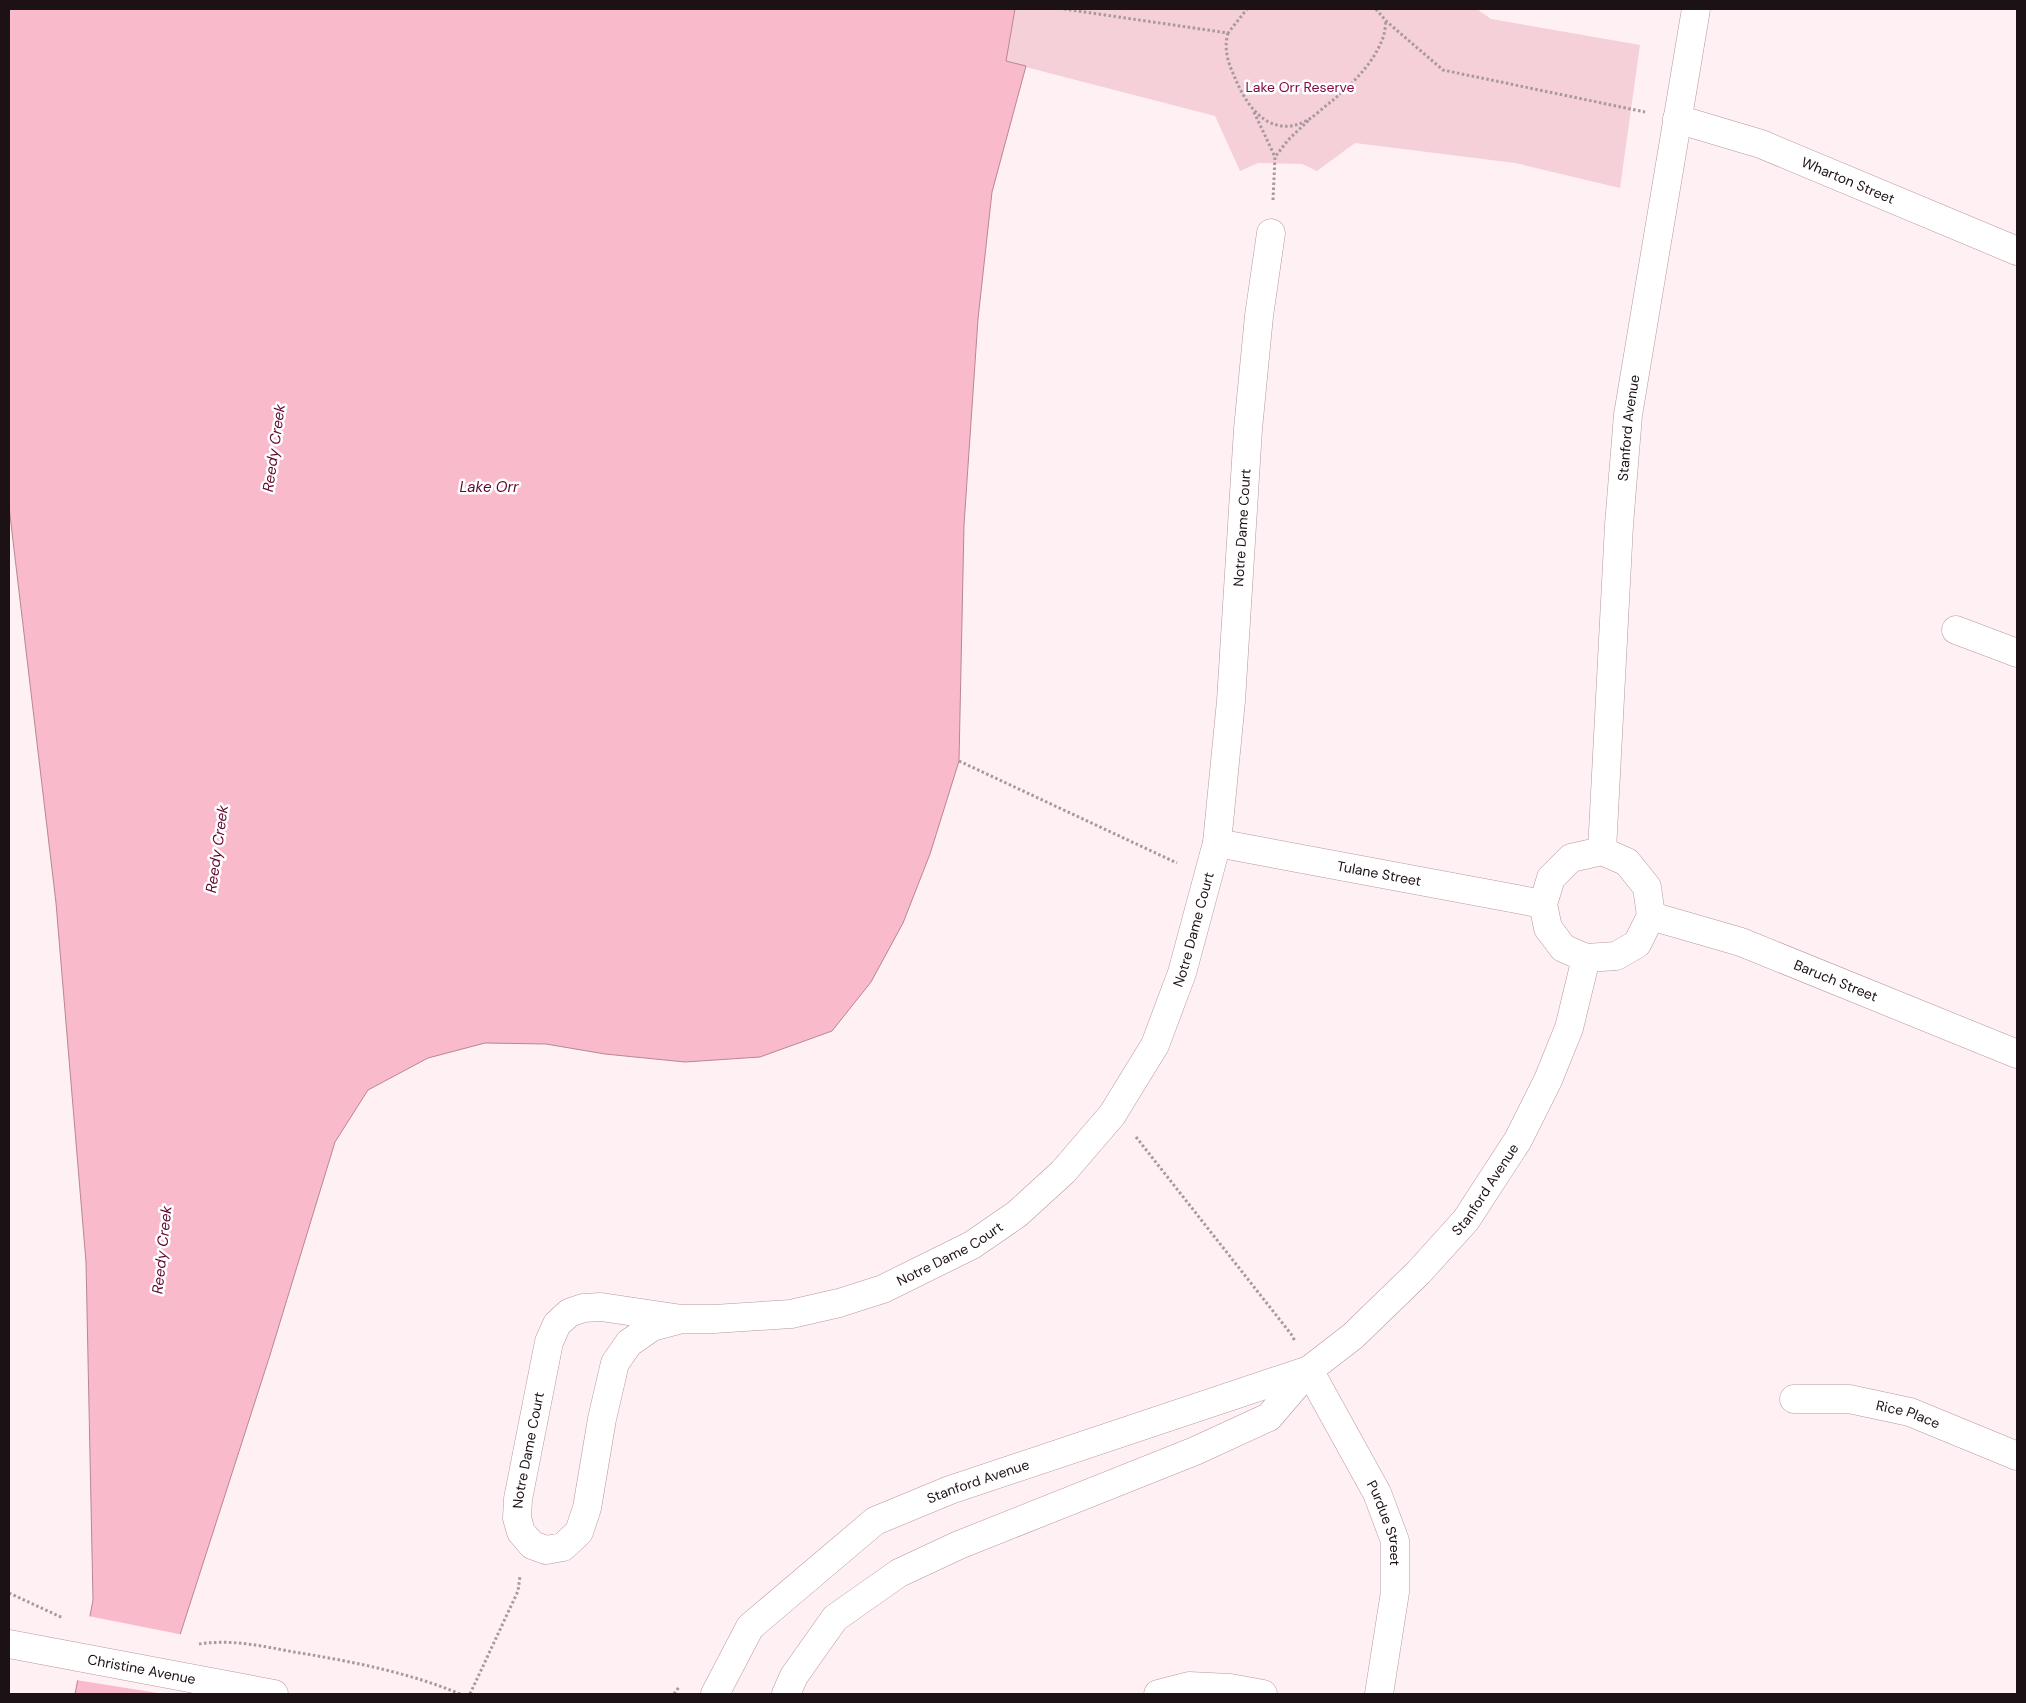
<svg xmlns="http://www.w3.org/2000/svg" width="2026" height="1703" font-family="'DM Sans',sans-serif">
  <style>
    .green { fill: #f5d0d9 }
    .water { fill: #f9bacb; stroke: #b78794 }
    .pier { fill: #fff0f4 }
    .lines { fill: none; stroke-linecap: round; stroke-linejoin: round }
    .minor-casing { stroke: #b7979f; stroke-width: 29 }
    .major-casing { stroke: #b7979f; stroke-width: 29 }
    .path { stroke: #a7999d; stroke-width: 3; stroke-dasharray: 2.5 2.5; stroke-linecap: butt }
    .minor { stroke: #fff; stroke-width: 28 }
    .major { stroke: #fff; stroke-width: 28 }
    .labels { text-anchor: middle; stroke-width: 5; stroke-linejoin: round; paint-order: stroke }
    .park-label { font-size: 14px; fill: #830a42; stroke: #fff }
    .street-label { font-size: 14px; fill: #1c1114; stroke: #fff }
    .water-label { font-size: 15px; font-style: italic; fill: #61062f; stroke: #fff }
  </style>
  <rect width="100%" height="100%" fill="#fff0f4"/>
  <path class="green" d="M 1015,9 L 1477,9 L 1491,19 L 1640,45 L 1620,188 L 1515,163 L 1355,143 L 1317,171 L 1302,164 L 1258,163 L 1240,171 L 1215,116 L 1006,62 Z"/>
  <path class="water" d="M 9,9 L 1015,9 L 1006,61 L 1026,66 L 992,192 L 978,319 L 964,525 L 959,761 L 930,854 L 903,923 L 871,982 L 832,1031 L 760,1057 L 685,1062 L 605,1054 L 546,1044 L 485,1043 L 428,1058 L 368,1090 L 335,1142 L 270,1355 L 161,1694 L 75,1694 L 93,1600 L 86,1262 L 56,903 L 9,507 Z"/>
  <path class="pier" d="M 88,1616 L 184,1635 L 164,1694 L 76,1680 Z"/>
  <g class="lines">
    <g class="minor-casing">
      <g id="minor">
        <path id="s1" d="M 1677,119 L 1761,144 L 2017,251"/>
        <path d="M 1956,630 L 2017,653"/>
        <path id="s2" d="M 1217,843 L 1543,904"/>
        <path id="s3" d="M 1602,851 L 1619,525 L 1628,415 L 1696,9"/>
        <path d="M 1602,851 L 1627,862 L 1647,887 L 1651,916 L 1637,944 L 1616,956 L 1586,958 L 1563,948 L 1548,928 L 1543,904 L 1551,878 L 1571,858 Z"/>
        <path id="s4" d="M 1651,916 L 1741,942 L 2017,1054"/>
        <path id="s5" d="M 682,1319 L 652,1327 L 629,1343 L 615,1363 L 602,1419 L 587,1508 L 579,1532 L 563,1547 L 546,1550 L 532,1545 L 521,1532 L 517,1518 L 518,1499 L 549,1342 L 557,1324 L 569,1313 L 583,1308 L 601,1307 L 682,1319 L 714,1319 L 791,1314 L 839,1303 L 883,1289 L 972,1245 L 1017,1214 L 1063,1172 L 1112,1115 L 1155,1045 L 1182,973 L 1217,843 L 1231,701 L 1248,429 L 1259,316 L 1271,233"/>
        <path id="s6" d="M 1309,1370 L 1377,1493 L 1395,1541 L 1395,1592 L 1379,1694"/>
        <path id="s7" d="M 1794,1399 L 1849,1399 L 1910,1412 L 2017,1456"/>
        <path id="s8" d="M 715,1694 L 750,1627 L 875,1521 L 950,1490 L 1309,1370"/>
        <path id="s9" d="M 786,1694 L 794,1676 L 835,1618 L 899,1573 L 959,1545 L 1195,1451 L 1269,1417 L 1309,1370 L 1353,1336 L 1419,1272 L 1466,1220 L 1518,1140 L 1548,1080 L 1569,1028 L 1586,958"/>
        <path d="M 1158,1694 L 1189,1686 L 1230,1688 L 1263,1694"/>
      </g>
    </g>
    <g class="major-casing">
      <g id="major">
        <path id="s10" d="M 9,1644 L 274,1694"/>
      </g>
    </g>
    <path class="path" d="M 1064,9 L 1228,33 L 1247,9
      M 1376,9 L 1386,21 L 1443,70 L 1645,112
      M 1228,33 C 1223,50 1229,65 1236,80 C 1249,112 1275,141 1311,118 C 1318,113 1325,106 1332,101 C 1351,85 1373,64 1382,40 C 1385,34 1385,27 1386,21
      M 1254,112 L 1275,157
      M 1273,200 L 1275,157 L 1288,140 L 1309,120
      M 959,761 L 1177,863
      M 1136,1137 L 1291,1334 L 1295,1341
      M 9,1593 L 63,1618
      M 199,1644 C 231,1639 262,1646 294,1652 C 349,1661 408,1672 460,1694
      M 470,1694 L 518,1591 L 520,1576
      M 674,1694 L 679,1687"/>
    <use href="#minor" class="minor"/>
    <use href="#major" class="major"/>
  </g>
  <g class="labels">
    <g class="park-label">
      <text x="1300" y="92">Lake Orr Reserve</text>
    </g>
    <g class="street-label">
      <text dy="5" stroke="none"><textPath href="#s1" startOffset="182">Wharton Street</textPath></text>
      <text dy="5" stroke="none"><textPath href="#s3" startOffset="424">Stanford Avenue</textPath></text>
      <text dy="5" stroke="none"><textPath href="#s5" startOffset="1778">Notre Dame Court</textPath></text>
      <text dy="5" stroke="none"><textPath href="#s2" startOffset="165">Tulane Street</textPath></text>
      <text dy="5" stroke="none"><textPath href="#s5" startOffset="1372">Notre Dame Court</textPath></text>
      <text dy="5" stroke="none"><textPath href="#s4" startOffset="196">Baruch Street</textPath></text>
      <text dy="5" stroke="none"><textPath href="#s9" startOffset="886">Stanford Avenue</textPath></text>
      <text dy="5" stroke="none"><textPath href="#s5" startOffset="952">Notre Dame Court</textPath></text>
      <text dy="5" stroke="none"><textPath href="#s7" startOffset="116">Rice Place</textPath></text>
      <text dy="5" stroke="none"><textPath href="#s5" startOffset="411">Notre Dame Court</textPath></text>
      <text dy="5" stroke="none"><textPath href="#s8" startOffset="350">Stanford Avenue</textPath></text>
      <text dy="5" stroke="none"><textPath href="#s6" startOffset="172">Purdue Street</textPath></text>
      <text dy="5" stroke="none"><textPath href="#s10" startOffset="135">Christine Avenue</textPath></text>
    </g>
    <g class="water-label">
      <text transform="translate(274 448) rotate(-82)" y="5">Reedy Creek</text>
      <text x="489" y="492">Lake Orr</text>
      <text transform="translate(217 849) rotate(-82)" y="5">Reedy Creek</text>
      <text transform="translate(162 1250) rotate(-84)" y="5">Reedy Creek</text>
    </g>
  </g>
  <rect width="2026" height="1703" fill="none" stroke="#1c1114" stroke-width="20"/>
</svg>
